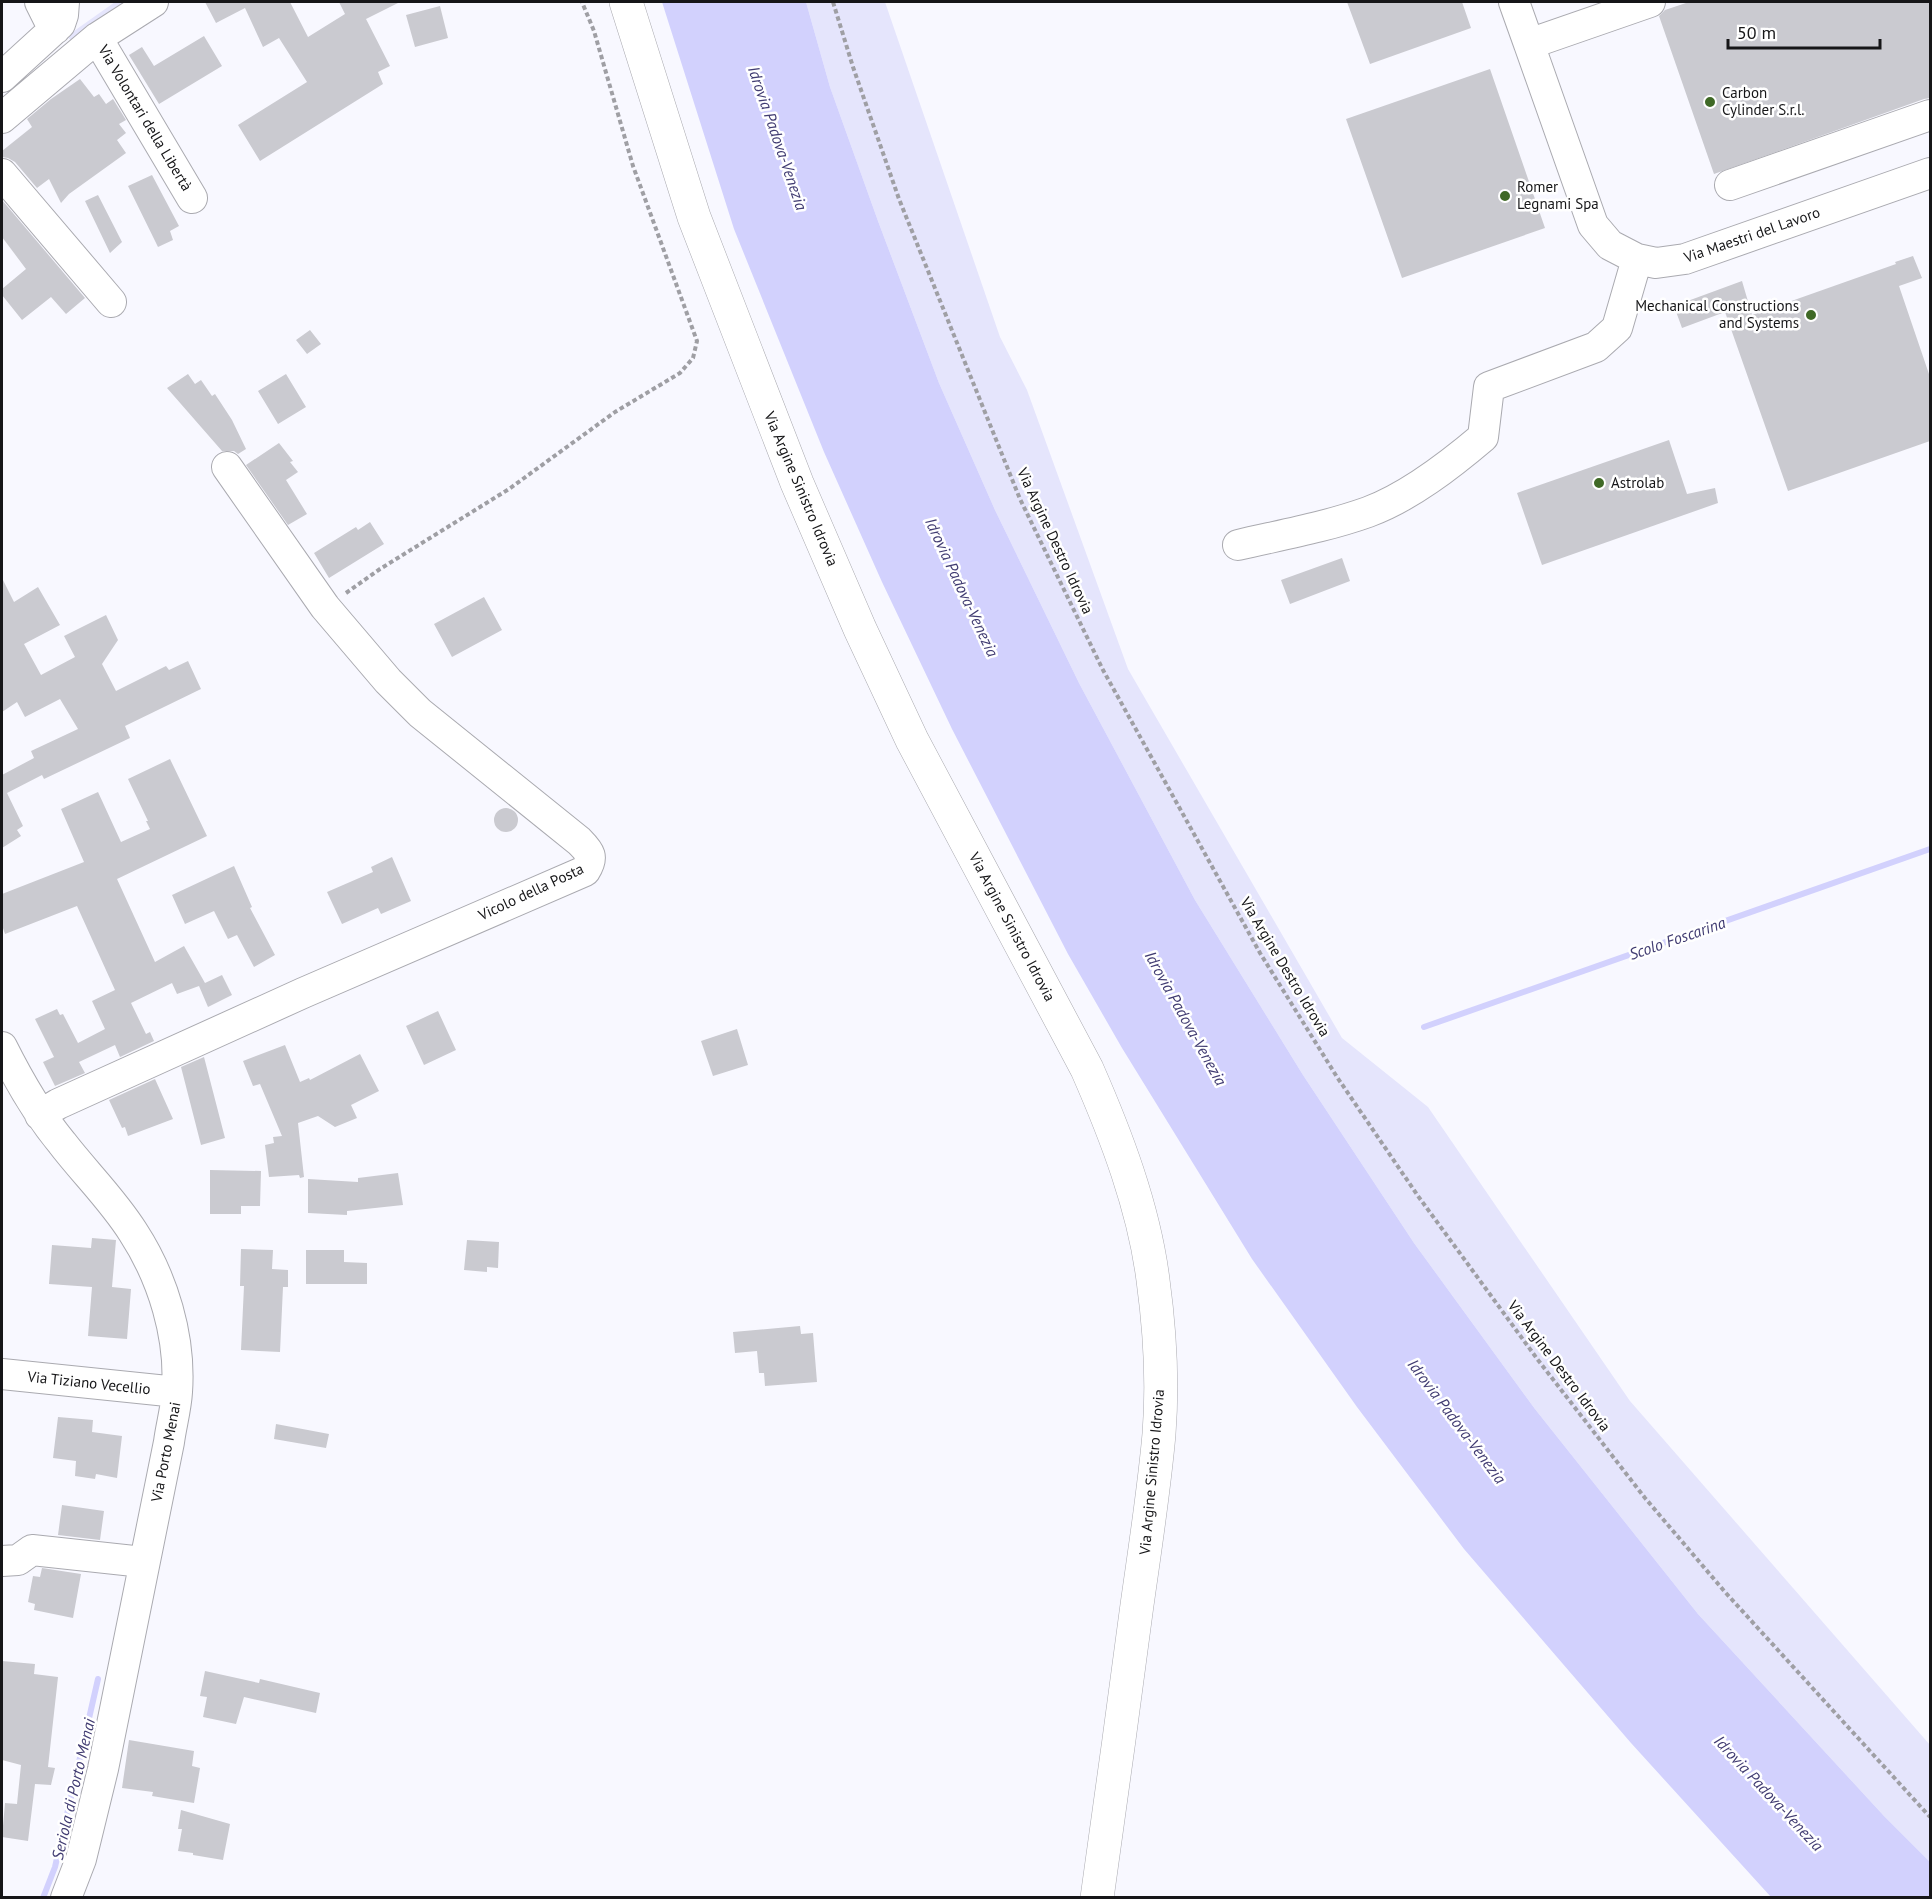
<svg xmlns="http://www.w3.org/2000/svg" width="1932" height="1899" font-family="'PT Sans',sans-serif">
  <style>
    .green { fill: #e5e5fc }
    .water { fill: #d2d1fd }
    .lines { fill: none; stroke-linecap: round; stroke-linejoin: round }
    .stream { stroke: #d2d1fd; stroke-width: 6 }
    .building { fill: #cacad0 }
    .minor-casing { stroke: #aaaab0; stroke-width: 32 }
    .major-casing { stroke: #aaaab0; stroke-width: 34 }
    .path { stroke: #9f9fa4; stroke-width: 4; stroke-dasharray: 4.5 3; stroke-linecap: butt }
    .minor { stroke: #fff; stroke-width: 30 }
    .major { stroke: #fff; stroke-width: 33 }
    .poi-dot { fill: #3f6926; stroke: #fff; stroke-width: 2 }
    .labels { text-anchor: middle; stroke-width: 5; stroke-linejoin: round; paint-order: stroke }
    .poi-label { font-size: 15px; fill: #161618; stroke: #fff; text-anchor: start }
    .street-label { font-size: 15px; fill: #161618; stroke: #fff }
    .water-label { font-size: 16px; font-style: italic; fill: #413c72; stroke: #fff }
  </style>
  <rect width="100%" height="100%" fill="#f8f8ff"/>
  <path class="green" d="M 115,2 L 128,2 L 72,42 L 67,36 Z
    M 806,2 L 885,2 L 1000,337 L 1027,390 L 1128,669 L 1342,1038 L 1428,1107 L 1630,1401 L 1930,1745 L 1930,1862 L 1884,1816 L 1698,1614 L 1535,1409 L 1414,1243 L 1303,1075 L 1195,900 L 1079,683 L 995,510 L 939,383 L 878,221 L 830,87 Z"/>
  <path class="water" d="M 662,2 L 806,2 L 830,87 L 878,221 L 939,383 L 995,510 L 1079,683 L 1195,900 L 1303,1075 L 1414,1243 L 1535,1409 L 1698,1614 L 1884,1816 L 1930,1862 L 1930,1897 L 1771,1897 L 1631,1743 L 1464,1549 L 1357,1407 L 1252,1259 L 1122,1048 L 1068,954 L 952,729 L 882,582 L 824,452 L 734,229 Z"/>
  <g class="lines">
    <path class="stream" d="M 1424,1027 L 1930,849
      M 43,1898 L 55,1867 L 98,1679"/>
  </g>
  <path class="building" d="M 205,2 L 290,2 L 308,37 L 345,14 L 339,2 L 400,2 L 366,19 L 390,66 L 378,72 L 383,84 L 260,161 L 238,125 L 307,82 L 279,38 L 263,47 L 245,8 L 216,23 Z
    M 1347,2 L 1462,2 L 1471,28 L 1370,64 Z
    M 1689,2 L 1930,2 L 1930,98 L 1924,99 L 1714,174 L 1659,16 L 1665,10 Z
    M 440,6 L 448,38 L 415,47 L 406,15 Z
    M 204,36 L 222,66 L 159,104 L 129,55 L 142,47 L 154,66 Z
    M 1490,69 L 1545,228 L 1402,278 L 1346,119 Z
    M 80,79 L 94,97 L 99,94 L 106,104 L 113,99 L 126,120 L 119,124 L 126,133 L 117,140 L 126,153 L 69,194 L 61,203 L 49,179 L 37,188 L 15,162 L 8,158 L 2,157 L 2,151 L 32,127 L 27,119 L 51,99 Z
    M 152,175 L 179,226 L 170,231 L 173,240 L 158,247 L 128,186 Z
    M 98,195 L 122,242 L 110,253 L 85,201 Z
    M 2,200 L 85,298 L 66,314 L 51,297 L 22,320 L 2,295 L 2,289 L 26,269 L 2,237 Z
    M 1913,256 L 1922,278 L 1899,286 L 1930,377 L 1930,441 L 1788,491 L 1725,312 L 1682,328 L 1674,306 L 1742,281 L 1752,315 L 1896,264 L 1895,262 Z
    M 310,330 L 321,344 L 307,354 L 296,340 Z
    M 188,374 L 195,384 L 201,380 L 212,396 L 215,394 L 232,420 L 246,449 L 238,454 L 234,451 L 222,451 L 167,388 Z
    M 286,374 L 306,407 L 278,424 L 258,391 Z
    M 1669,440 L 1687,494 L 1715,488 L 1718,503 L 1542,565 L 1517,493 Z
    M 279,443 L 293,461 L 290,462 L 298,472 L 286,480 L 307,514 L 288,525 L 246,465 Z
    M 370,522 L 384,544 L 329,578 L 314,553 L 356,527 L 358,530 Z
    M 1342,558 L 1350,581 L 1290,604 L 1281,580 Z
    M 2,578 L 14,602 L 38,587 L 60,625 L 24,644 L 41,675 L 75,657 L 64,636 L 106,615 L 118,640 L 102,664 L 116,691 L 166,666 L 169,670 L 188,661 L 201,689 L 125,726 L 130,738 L 44,779 L 42,775 L 7,793 L 23,826 L 17,830 L 21,836 L 2,848 L 2,775 L 34,758 L 31,751 L 78,729 L 60,699 L 25,717 L 17,702 L 2,712 Z
    M 484,597 L 502,630 L 452,657 L 434,624 Z
    M 170,759 L 207,836 L 117,879 L 155,962 L 184,946 L 205,983 L 222,975 L 232,995 L 208,1007 L 199,986 L 177,994 L 172,983 L 131,1003 L 146,1034 L 150,1032 L 154,1041 L 120,1057 L 115,1045 L 79,1062 L 85,1073 L 55,1086 L 43,1062 L 54,1057 L 35,1019 L 57,1009 L 60,1015 L 63,1014 L 78,1043 L 105,1029 L 92,1001 L 115,990 L 77,906 L 5,934 L 2,925 L 2,894 L 84,862 L 61,809 L 98,792 L 121,842 L 150,829 L 146,821 L 148,821 L 128,779 Z
    M494 820a12 12 0 1 1 24 0a12 12 0 1 1-24 0Z
    M 392,857 L 411,901 L 381,914 L 378,908 L 342,924 L 327,892 L 373,872 L 371,867 Z
    M 234,866 L 252,907 L 250,908 L 275,955 L 254,967 L 237,935 L 228,939 L 214,911 L 185,924 L 172,895 Z
    M 438,1011 L 456,1050 L 424,1065 L 406,1026 Z
    M 737,1029 L 748,1065 L 713,1076 L 701,1041 Z
    M 285,1045 L 300,1082 L 309,1078 L 310,1080 L 360,1054 L 379,1091 L 351,1105 L 357,1118 L 335,1127 L 318,1116 L 298,1123 L 304,1177 L 300,1178 L 299,1175 L 269,1177 L 265,1145 L 274,1143 L 273,1137 L 282,1136 L 260,1084 L 253,1086 L 243,1061 Z
    M 204,1057 L 225,1138 L 201,1145 L 181,1067 Z
    M 155,1079 L 173,1119 L 128,1136 L 125,1127 L 122,1128 L 109,1100 Z
    M 210,1170 L 261,1171 L 260,1206 L 241,1206 L 241,1214 L 210,1214 Z
    M 398,1173 L 403,1205 L 347,1211 L 347,1215 L 308,1213 L 308,1179 L 358,1182 L 358,1178 Z
    M 92,1238 L 116,1240 L 112,1287 L 131,1289 L 127,1339 L 88,1336 L 92,1287 L 49,1284 L 52,1245 L 91,1248 Z
    M 467,1240 L 499,1242 L 498,1268 L 487,1267 L 487,1272 L 464,1270 Z
    M 241,1249 L 273,1250 L 272,1269 L 288,1270 L 288,1287 L 283,1287 L 280,1352 L 241,1350 L 244,1286 L 240,1286 Z
    M 306,1250 L 344,1250 L 344,1262 L 367,1263 L 367,1284 L 306,1284 Z
    M 800,1326 L 801,1334 L 813,1333 L 817,1382 L 765,1386 L 764,1373 L 759,1373 L 757,1351 L 735,1353 L 733,1332 Z
    M 58,1417 L 93,1420 L 92,1432 L 122,1436 L 117,1478 L 96,1474 L 95,1479 L 75,1476 L 76,1461 L 53,1458 Z
    M 276,1424 L 329,1434 L 326,1448 L 274,1439 Z
    M 62,1505 L 104,1511 L 100,1540 L 58,1535 Z
    M 42,1568 L 81,1574 L 73,1618 L 34,1610 L 35,1604 L 28,1602 L 33,1576 L 40,1577 Z
    M 2,1661 L 35,1664 L 34,1674 L 58,1677 L 48,1767 L 55,1768 L 51,1785 L 35,1784 L 28,1841 L 2,1837 L 5,1803 L 17,1804 L 21,1765 L 2,1760 Z
    M 205,1671 L 259,1683 L 260,1679 L 320,1693 L 316,1713 L 244,1697 L 236,1724 L 203,1717 L 207,1697 L 200,1696 Z
    M 129,1740 L 194,1751 L 192,1766 L 200,1768 L 194,1803 L 152,1796 L 153,1792 L 122,1788 Z
    M 181,1810 L 230,1824 L 223,1860 L 193,1855 L 193,1853 L 178,1851 L 182,1829 L 178,1829 Z"/>
  <g class="lines">
    <g class="minor-casing">
      <path id="minor" d="M 40,2 L 49,20 L 55,29
        M 1514,2 L 1529,44
        M 1650,2 L 1529,44 L 1593,225 L 1610,245 L 1637,259 L 1656,263 L 1685,259 L 1930,173
        M 97,38 L 192,198
        M 2,77 L 60,24 L 63,15 L 64,2
        M 2,118 L 97,38 L 153,2
        M 2,174 L 111,302
        M 1730,185 L 1930,115
        M 1238,545 C 1281,535 1326,527 1368,512 C 1409,497 1450,465 1483,437 L 1489,387 L 1596,347 L 1617,328 L 1637,259
        M 2,1047 C 19,1081 37,1113 62,1143 C 85,1173 113,1200 133,1232 C 163,1278 181,1337 177,1392 C 176,1409 171,1426 169,1442 L 103,1769 L 81,1859 L 66,1898
        M 40,1115 L 58,1104 L 303,993 L 585,871 C 594,857 590,852 579,841 L 420,713 L 388,681 L 325,607 L 227,467
        M 2,1374 L 177,1392
        M 2,1561 L 18,1560 L 32,1550 L 143,1562"/>
    </g>
    <g class="major-casing">
      <path id="major" d="M 626,2 L 694,217 L 797,483 L 860,629 L 912,740 L 1087,1069 C 1116,1135 1144,1208 1153,1280 C 1160,1331 1163,1383 1159,1434 C 1154,1491 1145,1548 1137,1605 C 1124,1703 1111,1800 1097,1898"/>
    </g>
    <path class="path" d="M 833,2 L 853,67 L 899,199 L 1020,499 L 1103,670 L 1260,953 L 1337,1077 L 1418,1196 L 1538,1360 L 1645,1498 L 1725,1592 L 1930,1817
      M 346,593 L 380,569 L 509,489 L 615,412 L 680,373 L 693,358 L 697,341 L 633,166 L 594,31 L 582,2"/>
    <use href="#minor" class="minor"/>
    <use href="#major" class="major"/>
  </g>
  <g class="poi-dot">
    <circle cx="1710" cy="102" r="6"/>
    <circle cx="1505" cy="196" r="6"/>
    <circle cx="1811" cy="315" r="6"/>
    <circle cx="1599" cy="483" r="6"/>
  </g>
  <g class="labels">
    <g class="poi-label">
      <text x="1722" y="98">Carbon<tspan x="1722" dy="17">Cylinder S.r.l.</tspan></text>
      <text x="1517" y="192">Romer<tspan x="1517" dy="17">Legnami Spa</tspan></text>
      <text x="1799" y="311" text-anchor="end">Mechanical Constructions<tspan x="1799" dy="17">and Systems</tspan></text>
      <text x="1611" y="488">Astrolab</text>
    </g>
    <g class="street-label">
      <text transform="translate(145 118) rotate(59)" y="5">Via Volontari della Libertà</text>
      <text transform="translate(1752 235) rotate(-19)" y="5">Via Maestri del Lavoro</text>
      <text transform="translate(801 489) rotate(67)" y="5">Via Argine Sinistro Idrovia</text>
      <text transform="translate(1055 541) rotate(65)" y="5">Via Argine Destro Idrovia</text>
      <text transform="translate(531 892) rotate(-25)" y="5">Vicolo della Posta</text>
      <text transform="translate(1012 927) rotate(62)" y="5">Via Argine Sinistro Idrovia</text>
      <text transform="translate(1285 967) rotate(59)" y="5">Via Argine Destro Idrovia</text>
      <text transform="translate(1559 1366) rotate(53)" y="5">Via Argine Destro Idrovia</text>
      <text transform="translate(89 1383) rotate(6)" y="5">Via Tiziano Vecellio</text>
      <text transform="translate(166 1452) rotate(-79)" y="5">Via Porto Menai</text>
      <text transform="translate(1152 1472) rotate(-85)" y="5">Via Argine Sinistro Idrovia</text>
    </g>
    <g class="water-label">
      <text transform="translate(778 138) rotate(71)" y="6">Idrovia Padova-Venezia</text>
      <text transform="translate(962 587) rotate(65)" y="6">Idrovia Padova-Venezia</text>
      <text transform="translate(1677 938) rotate(-19)" y="6">Scolo Foscarina</text>
      <text transform="translate(1186 1018) rotate(61)" y="6">Idrovia Padova-Venezia</text>
      <text transform="translate(1457 1421) rotate(53)" y="6">Idrovia Padova-Venezia</text>
      <text transform="translate(73 1789) rotate(-77)" y="6">Seriola di Porto Menai</text>
      <text transform="translate(1769 1793) rotate(47)" y="6">Idrovia Padova-Venezia</text>
    </g>
  </g>
  <rect width="1932" height="1899" fill="none" stroke="#161618" stroke-width="6"/>
  <path d="M1728 39v9h152v-9" fill="none" stroke="#161618" stroke-width="3"/>
  <text x="1737" y="39" font-size="18" fill="#161618" stroke="#ffffff" stroke-width="4.5" paint-order="stroke">50 m</text>
</svg>
